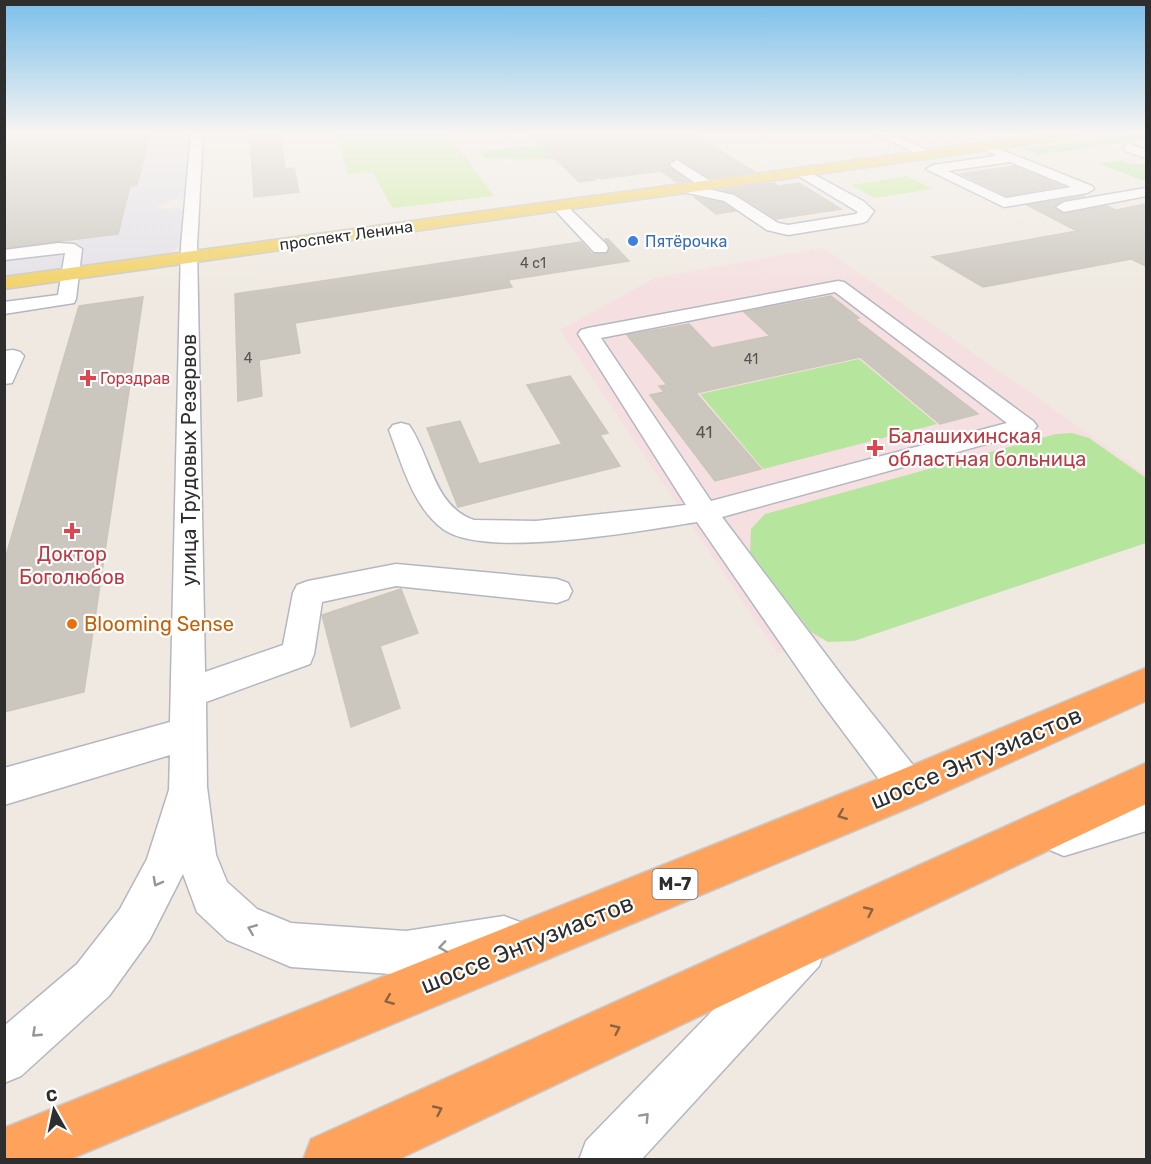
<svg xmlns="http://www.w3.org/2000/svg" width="1151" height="1164" font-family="Rubik,sans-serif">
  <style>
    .industrial { fill: #e3e1e8 }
    .medical { fill: #f5dfe0 }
    .green { fill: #b6e59e }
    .pitch { fill: #c9ec9a }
    .building { fill: #cbc7bf; stroke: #cbc5ba; stroke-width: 1.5 }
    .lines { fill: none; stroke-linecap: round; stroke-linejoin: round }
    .minor-casing { stroke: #b4b7c1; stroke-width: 3 }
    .major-casing { stroke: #c9c9c9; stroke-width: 3 }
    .highway-casing { stroke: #c9c9c9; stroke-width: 3 }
    .minor { fill: #fff; fill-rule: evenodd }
    .major { fill: #f2d163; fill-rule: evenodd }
    .highway { fill: #ffa35c; fill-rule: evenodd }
    .oneway { stroke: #8c6343 }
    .oneway2 { stroke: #969696 }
    .shop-dot { fill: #3f7fe0; stroke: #fff; stroke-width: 2 }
    .health-dot { fill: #e0444e; stroke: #fff; stroke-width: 2 }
    .food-dot { fill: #e8710a; stroke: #fff; stroke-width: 2 }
    .labels { text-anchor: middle; stroke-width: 4.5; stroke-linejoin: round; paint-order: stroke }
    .far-number-label { font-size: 14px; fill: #555452 }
    .far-street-label { font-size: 16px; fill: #2e2e2e; stroke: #fff }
    .far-shop-label { font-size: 16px; fill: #366cbe; stroke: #fff; text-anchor: start }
    .far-health-label { font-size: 16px; fill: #be3a42; stroke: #fff; text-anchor: start }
    .number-label { font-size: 16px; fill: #555452 }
    .shield { fill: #fff; stroke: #6d6d6d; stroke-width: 1.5 }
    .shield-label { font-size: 18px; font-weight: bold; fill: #2e2e2e }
    .health-label { font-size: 20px; fill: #be3a42; stroke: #fff; text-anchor: start }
    .street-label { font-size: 20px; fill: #2e2e2e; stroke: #fff }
    .food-label { font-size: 20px; fill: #c56008; stroke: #fff; text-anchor: start }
    .near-street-label { font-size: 24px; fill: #2e2e2e; stroke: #fff }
  </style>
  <rect width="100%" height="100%" fill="#efe9e1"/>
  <path class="industrial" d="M 4,133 L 190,133 L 185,196 L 159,205 L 158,209 L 177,208 L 184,211 L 182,242 L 176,250 L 160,257 L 5,279 Z
    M 892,133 L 999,133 L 914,145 L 897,138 L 901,137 Z"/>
  <path class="medical" d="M 823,248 L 1146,474 L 1146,531 L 778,654 L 560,330 L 655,278 Z"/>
  <path class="green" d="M 1146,133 L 1146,139 L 1040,155 L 1024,149 Z
    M 626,136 L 578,160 L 485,158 L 481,151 Z
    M 1121,160 L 1130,164 L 1146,164 L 1146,179 L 1142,180 L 1099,164 Z
    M 859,359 L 937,424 L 763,469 L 700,394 Z
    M 1072,433 L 1089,438 L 1146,478 L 1146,543 L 854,641 L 828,642 L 811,632 L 750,552 L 751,529 L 765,514 L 1056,434 Z"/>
  <path class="pitch" d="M 338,133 L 447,133 L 494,196 L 393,208 L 372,172 L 347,174 Z
    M 907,176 L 932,189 L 875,198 L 851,185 Z"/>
  <path class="building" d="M 4,133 L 150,133 L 137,185 L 130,186 L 118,234 L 4,248 Z
    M 250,133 L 280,133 L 285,169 L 294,168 L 299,192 L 254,197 Z
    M 529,133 L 692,133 L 755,172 L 710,178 L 676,158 L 669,162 L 668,165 L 688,181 L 676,182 L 661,171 L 601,179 L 598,177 L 595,180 L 579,182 Z
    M 1014,166 L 1062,186 L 1007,196 L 961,174 Z
    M 773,183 L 779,186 L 799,183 L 841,209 L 776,219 L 735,193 L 722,190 Z
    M 1085,196 L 1063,200 L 1054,208 L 1064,214 L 1107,206 L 1116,210 L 1146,204 L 1146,266 L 1131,259 L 983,287 L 932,257 L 1077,231 L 1027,205 Z
    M 694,197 L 723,203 L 735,211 L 716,214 Z
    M 605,239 L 608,239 L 629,261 L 508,280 L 512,287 L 295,323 L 300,353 L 259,360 L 262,396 L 238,401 L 235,294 L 581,242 L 592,254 L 606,254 L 610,247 Z
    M 831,296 L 859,318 L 855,319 L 978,414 L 940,424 L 860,357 L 696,393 L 761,469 L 715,481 L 650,395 L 664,392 L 659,386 L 667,385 L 627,335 L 689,324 L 712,348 L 770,336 L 744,312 Z
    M 143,297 L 84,692 L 4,712 L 4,562 L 79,306 Z
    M 570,376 L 608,433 L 600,435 L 620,466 L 458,507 L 427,428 L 460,421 L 479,464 L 562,444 L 527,385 Z
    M 401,589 L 418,633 L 380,646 L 400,708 L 351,727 L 322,615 Z"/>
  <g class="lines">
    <g class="minor-casing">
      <path id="minor" d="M 191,133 L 203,133 L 197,246 L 205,672 L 283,645 L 293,593 L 297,585 L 308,581 L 396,564 L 557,579 L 568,583 L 572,591 L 568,599 L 557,603 L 396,586 L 322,602 L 314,654 L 310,664 L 206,702 L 207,787 L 216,855 L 227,882 L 257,909 L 291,923 L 406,931 L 504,916 L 520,922 L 526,938 L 520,954 L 504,960 L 406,975 L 291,967 L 227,940 L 197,912 L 183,874 L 150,939 L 109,996 L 21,1076 L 4,1083 L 4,1026 L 77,964 L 120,909 L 147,859 L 169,790 L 170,755 L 4,805 L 4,768 L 170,722 L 181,246 Z
        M 874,133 L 890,133 L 935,154 L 933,157 L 923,157 Z
        M 1130,144 L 1146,150 L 1146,158 L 1125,151 L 1124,148 L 1125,145 Z
        M 992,146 L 1092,186 L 1094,189 L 1087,193 L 1004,207 L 926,169 L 933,165 L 996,156 L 986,150 ZM 1010,162 L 1071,187 L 1006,198 L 948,171 Z
        M 677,160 L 712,182 L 714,185 L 708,189 L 734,195 L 778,223 L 788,225 L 856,214 L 858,212 L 797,175 L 795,172 L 797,169 L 802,168 L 863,201 L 874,211 L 867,221 L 862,223 L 788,235 L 767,230 L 724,201 L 679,191 L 677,188 L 679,185 L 684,184 L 701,187 L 672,167 L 670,164 Z
        M 1146,188 L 1146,196 L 1064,212 L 1056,207 L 1064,202 Z
        M 559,201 L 564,203 L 606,244 L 608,248 L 606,252 L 594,252 L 554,209 L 551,206 L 554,203 Z
        M 58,243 L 74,244 L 82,249 L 76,299 L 74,303 L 4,314 L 4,302 L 58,295 L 65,253 L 4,260 L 4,250 Z
        M 838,281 L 844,282 L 1033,421 L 1037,426 L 1033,431 L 722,517 L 845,680 L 921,775 L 927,788 L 921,801 L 908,807 L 895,801 L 821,702 L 697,522 C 644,530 485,560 443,529 C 413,507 402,464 389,430 L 393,425 L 401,423 L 409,425 C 431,456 433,506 474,520 L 536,521 L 686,505 L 578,334 L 581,330 L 588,328 ZM 835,292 L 1007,423 L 711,501 L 601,338 Z
        M 13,350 L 20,352 L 24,356 L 12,383 L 4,384 L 4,351 Z
        M 1146,792 L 1146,831 L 1064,856 L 1050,850 L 1044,836 L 1050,822 Z
        M 803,928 L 819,934 L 825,950 L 819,966 L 641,1160 L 579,1160 L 586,1141 L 787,934 Z"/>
    </g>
    <g class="major-casing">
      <path id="major" d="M 1053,133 L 1087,133 L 1080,137 L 4,289 L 4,277 Z"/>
    </g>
    <g class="highway-casing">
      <path id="highway" d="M 1146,668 L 1146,701 L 923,802 L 68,1160 L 4,1160 L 4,1128 L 896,772 Z
        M 1146,763 L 1146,804 L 397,1160 L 303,1160 L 311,1139 Z"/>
    </g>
    <use href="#minor" class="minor"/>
    <use href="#major" class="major"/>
    <use href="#highway" class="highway"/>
  </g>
  <defs><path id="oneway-chevron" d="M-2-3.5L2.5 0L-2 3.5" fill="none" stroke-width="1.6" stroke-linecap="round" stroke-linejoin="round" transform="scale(1.5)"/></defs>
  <g class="oneway">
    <use href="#oneway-chevron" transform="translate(842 815) rotate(158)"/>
    <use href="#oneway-chevron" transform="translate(869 911) rotate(-25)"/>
    <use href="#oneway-chevron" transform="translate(389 1000) rotate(158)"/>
    <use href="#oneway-chevron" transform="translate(616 1029) rotate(-25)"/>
    <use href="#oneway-chevron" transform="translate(438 1110) rotate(-25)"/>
  </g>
  <g class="oneway2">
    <use href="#oneway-chevron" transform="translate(157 882) rotate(118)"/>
    <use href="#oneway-chevron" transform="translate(252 929) rotate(-158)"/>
    <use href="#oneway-chevron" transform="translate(443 947) rotate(172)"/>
    <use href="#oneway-chevron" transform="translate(36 1033) rotate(137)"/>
    <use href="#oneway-chevron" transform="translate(645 1117) rotate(-47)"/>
  </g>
  <linearGradient id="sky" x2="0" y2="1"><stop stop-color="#7abfeb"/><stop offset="0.45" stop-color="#f8f5f2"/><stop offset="1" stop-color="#f8f5f2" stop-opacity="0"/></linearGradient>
  <rect width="1151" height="296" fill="url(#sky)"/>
  <circle class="shop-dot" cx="633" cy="241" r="6"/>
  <g class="health-dot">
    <path d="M85 369h6v6h6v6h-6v6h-6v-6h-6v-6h6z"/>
    <path d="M872 439h6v6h6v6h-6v6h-6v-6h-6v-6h6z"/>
    <path d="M69 522h6v6h6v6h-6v6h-6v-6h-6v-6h6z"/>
  </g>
  <circle class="food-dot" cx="72" cy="624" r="6"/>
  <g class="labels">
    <g class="far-number-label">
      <text x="533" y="268">4 с1</text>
      <text x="248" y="363">4</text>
      <text x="751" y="364">41</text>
    </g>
    <g class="far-street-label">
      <text transform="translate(346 235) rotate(-8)" y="6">проспект Ленина</text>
    </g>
    <g class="far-shop-label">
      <text x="645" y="247">Пятёрочка</text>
    </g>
    <g class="far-health-label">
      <text x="100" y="384">Горздрав</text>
    </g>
    <g class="number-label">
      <text x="704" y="438">41</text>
    </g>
    <rect class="shield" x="652.5" y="869" width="45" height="30" rx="4.5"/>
    <g class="shield-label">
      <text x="675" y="890">М-7</text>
    </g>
    <g class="health-label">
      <text x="888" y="443">Балашихинская<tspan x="888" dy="23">областная больница</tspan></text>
      <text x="72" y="561" text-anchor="middle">Доктор<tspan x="72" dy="23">Боголюбов</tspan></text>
    </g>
    <g class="street-label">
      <text transform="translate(189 460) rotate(-90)" y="7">улица Трудовых Резервов</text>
    </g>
    <g class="food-label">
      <text x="84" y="631">Blooming Sense</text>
    </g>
    <g class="near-street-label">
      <text transform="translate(976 758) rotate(-23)" y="8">шоссе Энтузиастов</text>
      <text transform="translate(527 944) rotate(-22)" y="8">шоссе Энтузиастов</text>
    </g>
  </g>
  <rect width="1151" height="1164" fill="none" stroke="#2e2e2e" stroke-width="12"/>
  <g transform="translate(54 1110) rotate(351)" stroke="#ffffff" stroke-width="4.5" paint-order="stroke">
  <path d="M0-4.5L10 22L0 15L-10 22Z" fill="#2e2e2e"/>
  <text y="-9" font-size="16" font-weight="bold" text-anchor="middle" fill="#2e2e2e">С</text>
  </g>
</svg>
